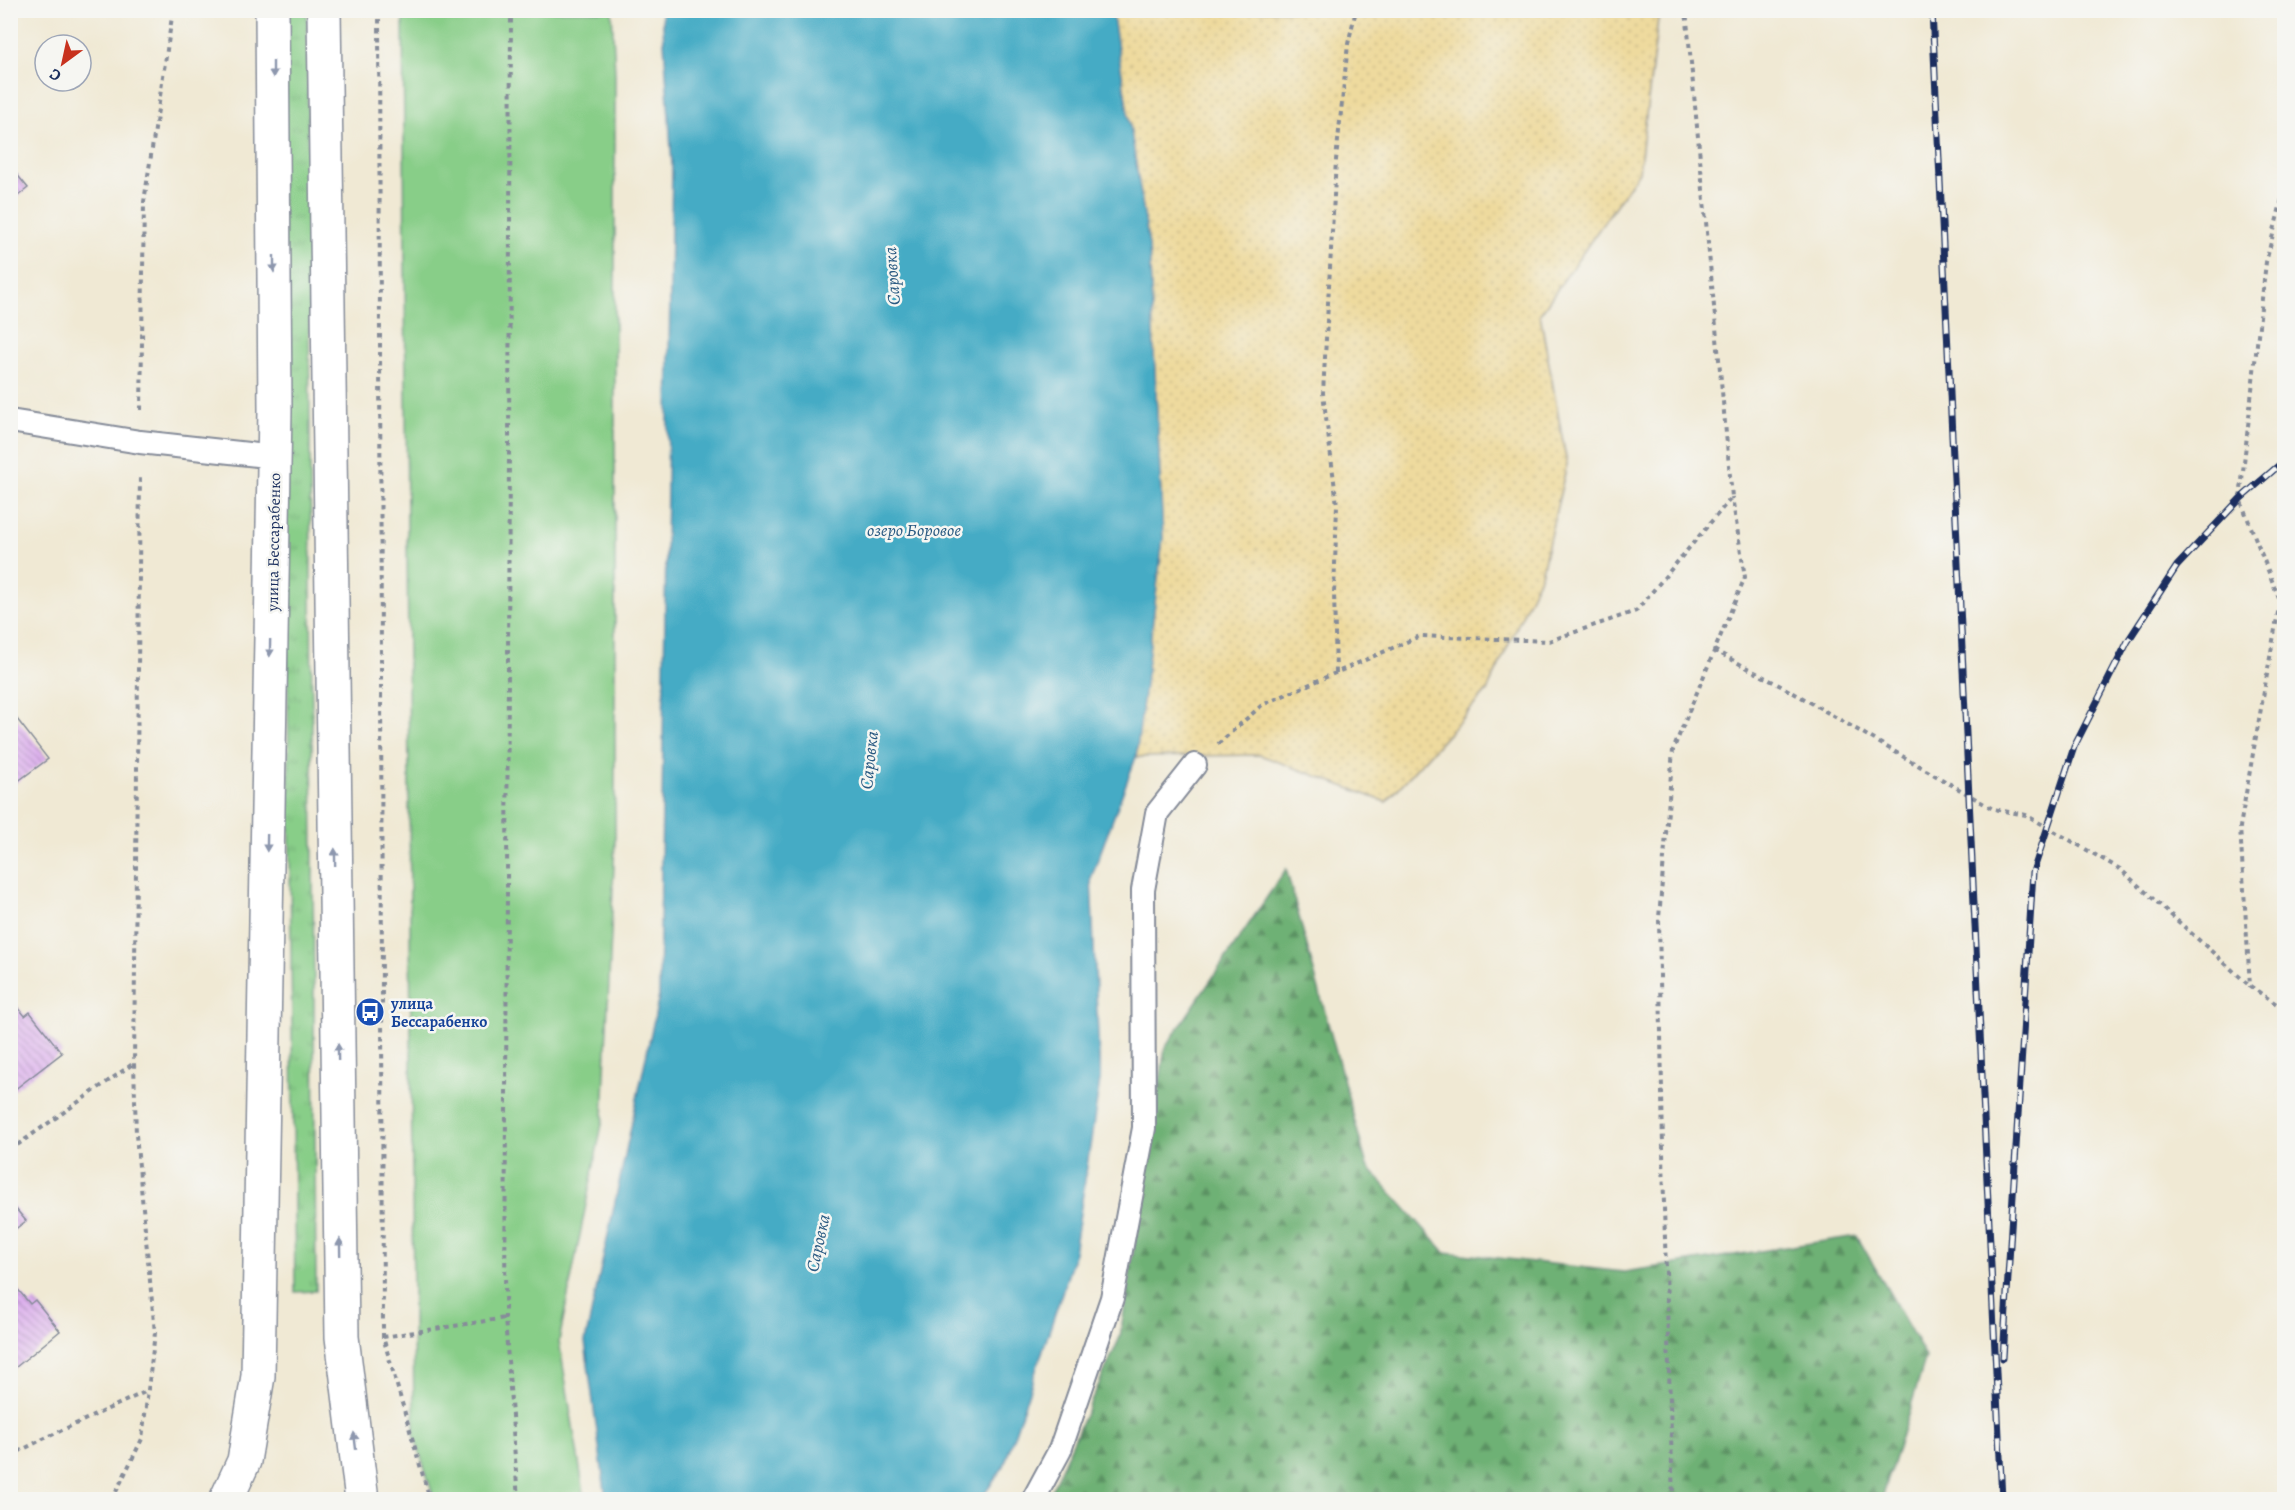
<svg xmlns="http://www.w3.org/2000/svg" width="2295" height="1510" font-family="Alegreya,serif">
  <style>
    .grass { fill: url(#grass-tufts); stroke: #527e73; stroke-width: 1.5 }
    .forest { fill: url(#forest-firs); stroke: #447069; stroke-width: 1.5 }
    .sand { fill: url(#sand-dots); stroke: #84847e; stroke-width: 1.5 }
    .green { fill: #88ce88; stroke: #527e73; stroke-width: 1.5 }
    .water { fill: #45abc5; stroke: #306d92; stroke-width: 1.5 }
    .building { fill: url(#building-back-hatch) }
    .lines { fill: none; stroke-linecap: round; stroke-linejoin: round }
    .lane-casing { stroke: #868c99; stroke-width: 26 }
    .secondary-casing { stroke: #868c99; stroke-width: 36 }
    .path { stroke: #868c99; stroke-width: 4; stroke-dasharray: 4.5 4.5; stroke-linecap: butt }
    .lane { stroke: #fff; stroke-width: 22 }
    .secondary { stroke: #fff; stroke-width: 33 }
    .rail-casing { stroke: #1b2f5e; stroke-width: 7 }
    .rail { stroke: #f6f6f2; stroke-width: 4.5; stroke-dasharray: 14; stroke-linecap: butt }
    .oneway { fill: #8d97ae }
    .labels { text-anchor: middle; stroke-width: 5; stroke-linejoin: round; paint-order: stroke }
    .street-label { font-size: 16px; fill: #1b2f5e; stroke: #f6f6f2 }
    .transit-label { font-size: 16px; font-weight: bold; fill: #164399; stroke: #f6f6f2; text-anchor: start }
    .water-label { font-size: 18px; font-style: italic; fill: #2a5a82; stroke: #f6f6f2 }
  </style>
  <defs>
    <pattern id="grass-tufts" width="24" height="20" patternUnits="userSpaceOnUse" patternTransform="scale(1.5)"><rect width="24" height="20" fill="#88ce88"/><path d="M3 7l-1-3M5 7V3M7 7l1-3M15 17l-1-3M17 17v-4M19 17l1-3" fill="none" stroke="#75b178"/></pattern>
    <pattern id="forest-firs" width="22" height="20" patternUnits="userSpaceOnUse" patternTransform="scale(1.5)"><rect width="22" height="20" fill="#6eb174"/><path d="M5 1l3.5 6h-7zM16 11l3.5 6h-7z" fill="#5a9062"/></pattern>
    <pattern id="sand-dots" width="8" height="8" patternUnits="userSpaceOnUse" patternTransform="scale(1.5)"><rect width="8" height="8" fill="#eeda9e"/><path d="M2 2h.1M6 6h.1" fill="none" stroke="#ccbb8a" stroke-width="1.8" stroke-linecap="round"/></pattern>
    <pattern id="building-back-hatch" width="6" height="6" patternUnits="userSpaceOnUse" patternTransform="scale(1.5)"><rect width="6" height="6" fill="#ddb0ed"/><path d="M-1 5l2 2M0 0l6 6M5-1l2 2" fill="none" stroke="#b290c3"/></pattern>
  </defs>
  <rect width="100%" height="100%" fill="#f6f6f2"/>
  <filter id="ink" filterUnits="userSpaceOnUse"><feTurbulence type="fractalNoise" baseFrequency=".0167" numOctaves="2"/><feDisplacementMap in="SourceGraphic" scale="12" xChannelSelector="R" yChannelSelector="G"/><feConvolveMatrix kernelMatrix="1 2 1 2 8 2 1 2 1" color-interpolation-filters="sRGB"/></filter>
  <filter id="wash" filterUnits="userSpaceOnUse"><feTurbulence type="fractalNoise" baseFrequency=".008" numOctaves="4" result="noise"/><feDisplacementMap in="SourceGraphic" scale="24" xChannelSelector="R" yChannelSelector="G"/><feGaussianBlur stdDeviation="1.35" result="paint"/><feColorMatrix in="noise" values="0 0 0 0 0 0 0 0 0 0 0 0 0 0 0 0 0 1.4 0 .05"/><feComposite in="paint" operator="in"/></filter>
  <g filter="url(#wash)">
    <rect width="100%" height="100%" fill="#f0e9d4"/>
    <path class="grass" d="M 280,11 L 307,11 L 316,1291 L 295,1292 Z"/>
    <path class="forest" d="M 1286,869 L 1367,1166 L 1445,1252 L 1624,1272 L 1857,1236 L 1926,1357 L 1882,1499 L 1047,1500 L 1120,1337 L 1165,1048 Z"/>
    <path class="sand" d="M 1112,11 L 1659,11 L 1639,172 L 1540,314 L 1567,464 L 1541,575 L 1487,691 L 1386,802 L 1260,755 L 1136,757 L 1163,538 L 1149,246 Z"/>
    <path class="green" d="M 403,11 L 612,11 L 615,74 L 615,841 L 603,1119 L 559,1341 L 585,1499 L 434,1499 L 414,1434 Z"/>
    <path class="water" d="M 662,11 L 1112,11 L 1149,246 L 1163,538 L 1136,757 L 1091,878 L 1100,1080 L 1073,1260 L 1004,1466 L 981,1499 L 606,1499 L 585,1342 L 659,996 L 672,165 Z"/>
    <g id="blocks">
      <path class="building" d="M 10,166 L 28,188 L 10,202 Z
        M 10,710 L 48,759 L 10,787 Z
        M 10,997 L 25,1016 L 30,1012 L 62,1053 L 10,1093 Z
        M 10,1202 L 26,1221 L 10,1233 Z
        M 10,1280 L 30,1304 L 35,1300 L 60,1331 L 10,1372 Z"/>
    </g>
  </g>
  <g filter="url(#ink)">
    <use href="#blocks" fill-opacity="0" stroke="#868c99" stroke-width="1.5"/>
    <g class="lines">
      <g class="lane-casing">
        <path id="lane" d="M 10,421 L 140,442 L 275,457
          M 1033,1500 L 1060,1450 L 1112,1298 L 1144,1128 L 1143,890 L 1157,813 L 1195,765"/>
      </g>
      <g class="secondary-casing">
        <path id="secondary" d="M 324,10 L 342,1337 L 362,1500
          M 226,1500 L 244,1461 L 258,1376 L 275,410 L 272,10"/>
      </g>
      <path class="path" d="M 379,10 L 383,1337 L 430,1500
        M 511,10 L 505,1318 L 518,1500
        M 2284,191 L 2266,262 L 2240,499 L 2280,601 L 2240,827 L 2250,986 L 2284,1009
        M 141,410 L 144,202 L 173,10
        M 1714,650 L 1801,697 L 1993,809 L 2026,815 L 2120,869 L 2250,986
        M 1336,673 L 1334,593 L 1337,505 L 1323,393 L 1336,160 L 1348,44 L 1356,10
        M 1218,744 L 1262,705 L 1420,636 L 1549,641 L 1636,611 L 1732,497 L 1686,10
        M 10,1150 L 134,1063
        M 383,1337 L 505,1318
        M 10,1456 L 43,1439 L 147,1391
        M 10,1491 L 17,1500
        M 112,1500 L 142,1439 L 155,1333 L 136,1135 L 134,1063 L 140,474
        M 1673,1500 L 1664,1207 L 1659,918 L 1673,750 L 1745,577 L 1732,497"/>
      <use href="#lane" class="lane"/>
      <use href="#secondary" class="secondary"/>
      <g class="rail-casing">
        <path id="rail" d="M 1932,10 L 2002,1500
          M 2003,1358 L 2033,872 L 2074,747 L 2128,641 L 2177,566 L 2240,499 L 2284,461"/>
      </g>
      <use href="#rail" class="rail"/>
    </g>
    <defs><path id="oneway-solid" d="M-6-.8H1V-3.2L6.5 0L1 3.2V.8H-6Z" transform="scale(1.5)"/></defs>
    <g class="oneway">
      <use href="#oneway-solid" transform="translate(273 69) rotate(90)"/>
      <use href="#oneway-solid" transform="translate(274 264) rotate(90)"/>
      <use href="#oneway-solid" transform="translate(270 648) rotate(91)"/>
      <use href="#oneway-solid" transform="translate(267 843) rotate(91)"/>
      <use href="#oneway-solid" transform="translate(335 857) rotate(-91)"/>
      <use href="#oneway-solid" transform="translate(338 1052) rotate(-91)"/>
      <use href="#oneway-solid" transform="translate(340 1247) rotate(-91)"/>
      <use href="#oneway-solid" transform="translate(355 1441) rotate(-97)"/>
    </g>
  </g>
  <defs>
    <g id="bus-disc" transform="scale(1.5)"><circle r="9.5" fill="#1a4fb4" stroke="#f6f6f2"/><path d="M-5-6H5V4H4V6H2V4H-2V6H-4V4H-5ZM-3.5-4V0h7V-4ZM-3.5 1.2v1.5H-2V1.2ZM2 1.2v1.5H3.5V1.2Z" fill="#fff"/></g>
  </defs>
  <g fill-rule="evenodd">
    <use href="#bus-disc" x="370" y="1012"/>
  </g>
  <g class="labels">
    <g class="street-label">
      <text transform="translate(273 542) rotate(-89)" y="6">улица Бессарабенко</text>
    </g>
    <g class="transit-label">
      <text x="391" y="1009">улица<tspan x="391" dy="18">Бессарабенко</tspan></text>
    </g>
    <g class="water-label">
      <text transform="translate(892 276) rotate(-94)" y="6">Саровка</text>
      <text x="914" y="536">озеро Боровое</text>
      <text transform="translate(869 760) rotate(-84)" y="6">Саровка</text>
      <text transform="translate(818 1243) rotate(-78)" y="6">Саровка</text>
    </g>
  </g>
  <rect width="2295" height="1510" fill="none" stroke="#f6f6f2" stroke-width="36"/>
  <g transform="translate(63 63) rotate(213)"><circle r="28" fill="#f6f6f2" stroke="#9ea6b7" stroke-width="1.5"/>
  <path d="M0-4.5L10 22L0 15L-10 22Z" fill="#c8321e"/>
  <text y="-9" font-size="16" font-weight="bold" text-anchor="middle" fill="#1b2f5e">С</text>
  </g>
</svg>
